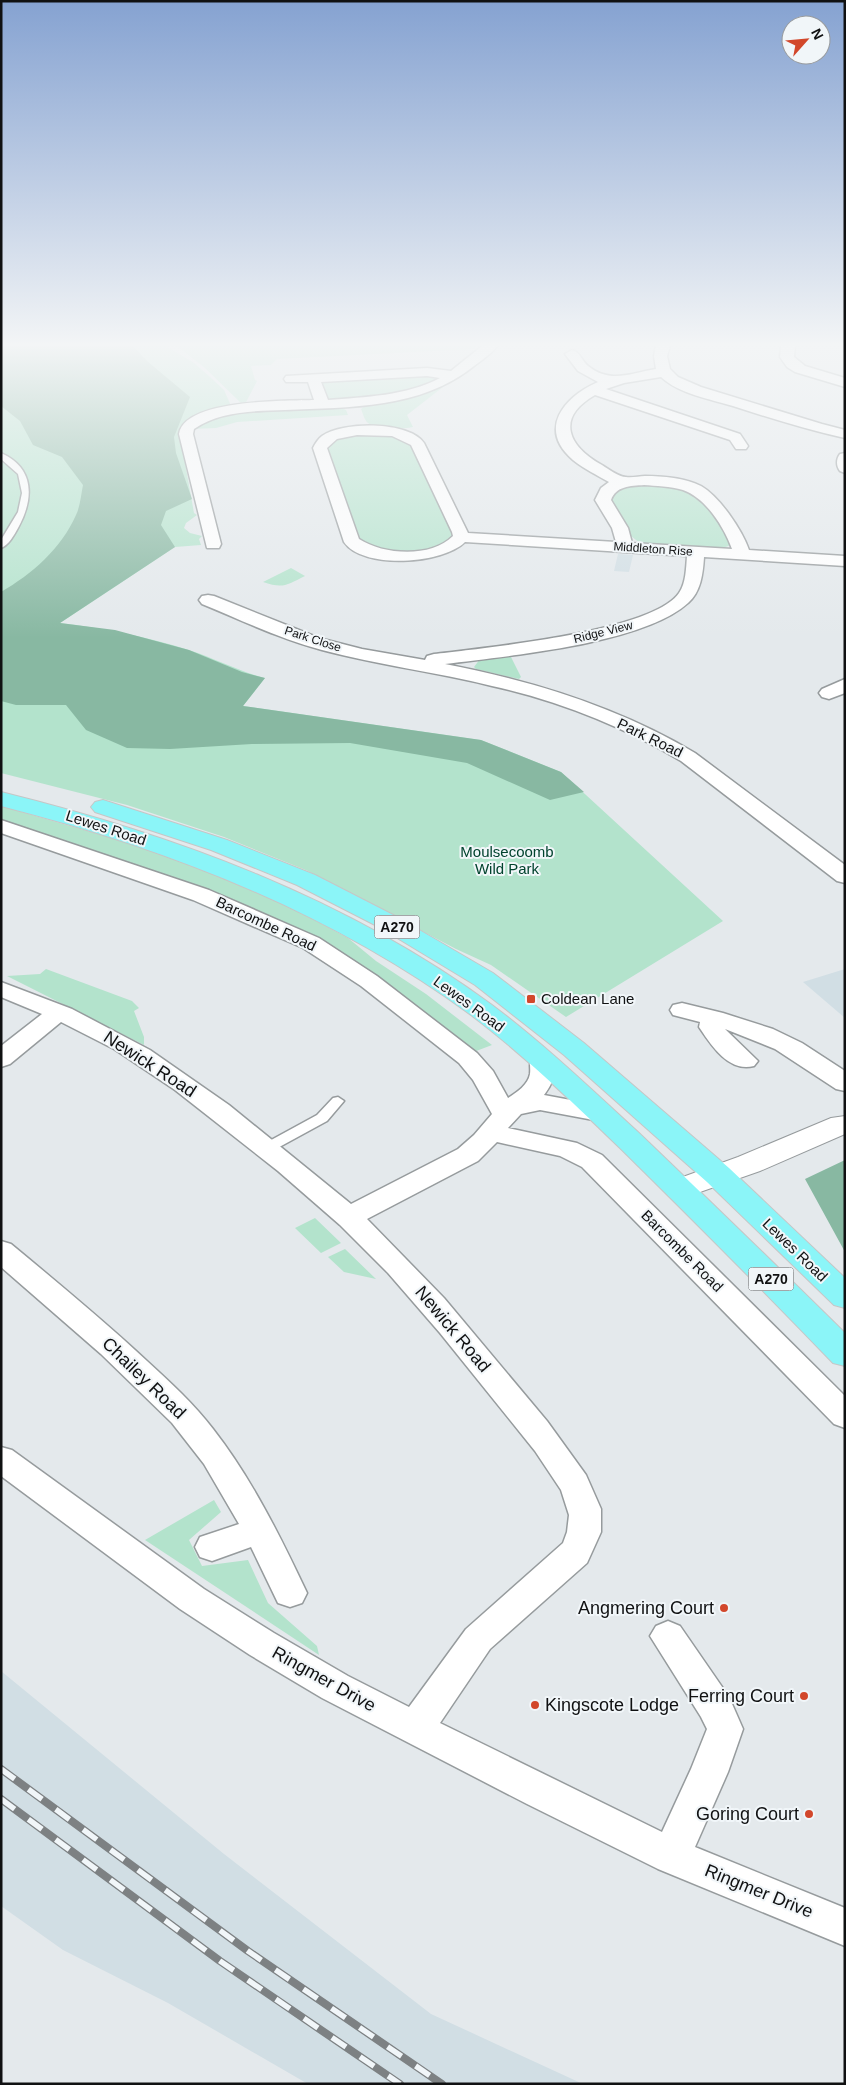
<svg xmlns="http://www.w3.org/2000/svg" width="846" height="2085" font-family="Arial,sans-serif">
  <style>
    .built { fill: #d1dee4 }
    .green { fill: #b3e3cc }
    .forest { fill: #88b8a2 }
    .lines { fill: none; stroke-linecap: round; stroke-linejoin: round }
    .lane-casing { stroke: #969b9d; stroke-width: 3 }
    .street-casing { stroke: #969b9d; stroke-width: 3 }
    .secondary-casing { stroke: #969b9d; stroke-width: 2 }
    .primary-casing { stroke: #c6c6c6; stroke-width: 2 }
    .lane { fill: #fff; fill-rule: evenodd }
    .street { fill: #fff; fill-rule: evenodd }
    .secondary { fill: #fff; fill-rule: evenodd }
    .primary { fill: #8bf5f8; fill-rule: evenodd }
    .rail-casing { stroke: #7d8183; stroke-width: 8 }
    .rail { stroke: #f1f6f9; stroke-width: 5.5; stroke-dasharray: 17; stroke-linecap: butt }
    .poi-dot { fill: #d2472b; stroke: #f1f6f9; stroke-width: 2 }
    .labels { text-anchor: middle; stroke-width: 4; stroke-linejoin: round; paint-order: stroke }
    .far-street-label { font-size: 12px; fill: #101112; stroke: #f1f6f9 }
    .shield { fill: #f1f6f9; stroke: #545657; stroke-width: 1 }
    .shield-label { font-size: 14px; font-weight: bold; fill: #101112 }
    .street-label { font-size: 15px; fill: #101112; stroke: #f1f6f9 }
    .park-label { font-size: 15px; fill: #00422d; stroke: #f1f6f9 }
    .poi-label { font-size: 15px; fill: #101112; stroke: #f1f6f9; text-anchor: start }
    .near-street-label { font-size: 18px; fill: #101112; stroke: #f1f6f9 }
    .near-poi-label { font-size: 18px; fill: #101112; stroke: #f1f6f9; text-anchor: end }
  </style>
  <rect width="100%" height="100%" fill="#e4e9ec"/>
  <path class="built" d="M 618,554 L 633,555 L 629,572 L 614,571 Z
    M 845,969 L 845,1018 L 803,982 Z
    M 1,1671 L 224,1854 L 431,2014 L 583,2084 L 308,2084 L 168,2003 L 63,1950 L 1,1906 Z"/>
  <path class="green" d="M 1,346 L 166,346 L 194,363 L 209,376 L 224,390 L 232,408 C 214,412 190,413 179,429 L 194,513 L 197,515 L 186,523 L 184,528 L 190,533 L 202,536 L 199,539 L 201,545 L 175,547 L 60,623 C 104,628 147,637 189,650 C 216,659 238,671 265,678 L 243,706 L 481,740 L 561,772 L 723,921 L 566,1017 L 491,965 L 456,949 L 308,871 L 224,837 L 127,805 L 1,773 Z
    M 177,346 L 476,346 L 474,349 L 277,359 L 271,365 L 251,366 L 255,380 L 257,381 L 244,406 L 205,368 Z
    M 428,373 L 441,377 L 439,380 L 401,394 L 338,400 L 326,398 L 320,382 Z
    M 443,387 L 407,415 L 413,427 C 403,429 377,431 368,423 C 364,420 363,413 361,409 L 368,404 L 418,396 Z
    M 336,406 L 346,410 L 348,415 L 237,422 L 216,428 L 191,429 L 225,413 Z
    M 385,433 L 409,440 L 455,536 L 446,545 L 412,553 L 384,551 L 361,541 L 327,449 C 336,430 367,434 385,433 Z
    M 628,485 L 673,485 L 699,498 L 731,537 L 731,545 L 720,549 L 644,544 C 627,539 615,513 609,497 Z
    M 291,568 L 305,576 C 287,585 283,589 263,582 Z
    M 510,655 L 521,677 L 519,679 L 476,669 L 474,667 L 480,659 Z
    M 1,806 L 129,843 L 197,867 L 292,908 L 348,938 L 376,961 L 426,994 L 492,1045 L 471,1053 L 301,932 L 246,906 L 190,885 L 1,821 Z
    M 46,969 L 132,1001 L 139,1008 L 134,1011 L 144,1037 L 144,1045 L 7,976 L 40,974 Z
    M 315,1218 L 341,1243 L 321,1253 L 295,1228 Z
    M 345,1249 L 376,1279 L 344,1272 L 328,1257 Z
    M 214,1500 L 221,1512 L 189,1540 L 202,1566 L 248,1560 L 268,1603 L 317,1646 L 319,1655 L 145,1540 Z"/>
  <path class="forest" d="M 1,346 L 133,346 L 147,361 L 190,397 L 174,437 L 176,453 L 192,499 L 166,511 L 161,525 L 175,547 L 60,623 L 115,630 L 189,650 L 242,672 L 265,678 L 243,706 L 481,740 L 561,772 L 584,792 L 550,800 L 467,763 L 350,743 L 252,744 L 170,749 L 127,748 L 86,730 L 66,705 L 16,705 L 1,701 L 1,592 C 32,574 61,549 76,515 C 80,507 81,495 83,485 L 62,457 L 33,445 L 20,421 L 1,406 Z
    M 845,1160 L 845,1252 L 805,1179 Z"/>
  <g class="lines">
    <g class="lane-casing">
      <path id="lane" d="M 1,453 C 35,468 34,499 18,528 C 14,535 9,545 1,548 L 1,540 L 18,512 L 22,493 L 18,474 L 1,459 Z
        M 338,1097 L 344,1101 L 327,1121 L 272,1151 L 262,1151 L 260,1148 L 262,1145 L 317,1115 L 333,1098 Z"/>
    </g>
    <g class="street-casing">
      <path id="street" d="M 482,346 L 497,346 C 491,354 482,360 474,366 C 421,409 350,407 285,410 C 255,411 220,411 194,429 L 193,434 L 221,544 L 219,548 L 207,548 L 179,434 C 184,399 287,401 314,400 L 308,382 L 286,382 L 284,379 L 286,376 L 427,368 L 451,371 ZM 427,376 L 440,378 C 406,396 365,397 328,400 L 321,382 Z
        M 656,346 L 670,346 L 667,356 L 670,369 L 678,377 L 701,387 L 822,424 L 845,430 L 845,438 C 807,430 770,418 733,406 C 710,399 679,394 661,377 L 624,383 L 606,389 L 740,434 L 748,446 L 746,449 L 736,449 L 730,440 L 595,395 C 555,418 568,446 602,465 C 608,469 619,477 626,477 C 632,478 639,476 645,476 C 663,476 685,478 701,486 C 720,497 742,530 749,550 L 845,556 L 845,566 L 704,557 C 703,573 701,592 688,603 C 643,644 507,656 445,664 C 533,681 618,707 695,753 L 845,865 L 845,883 L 837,881 L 681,761 C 622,726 559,701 492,686 C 436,672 378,665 322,650 C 280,639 241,620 202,604 L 199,600 L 202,596 L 208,595 L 214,596 L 319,638 L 362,649 L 425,660 L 427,656 L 434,654 C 483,648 652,632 679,593 C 686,583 686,568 687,556 L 465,542 C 443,564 363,570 344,542 L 313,448 C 315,444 318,439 322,436 C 343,421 409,421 424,443 L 468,533 L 616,542 L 612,528 L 595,500 L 601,488 L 609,482 C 597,475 584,469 573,460 C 537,429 564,397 598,382 L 578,371 L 565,354 L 572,350 C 580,352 582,361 588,366 C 610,384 631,373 656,369 L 654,356 ZM 357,435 L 392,436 L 411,445 L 452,532 L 453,536 C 431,558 384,555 359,539 L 327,448 L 337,439 ZM 644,485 C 656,486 670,486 683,490 C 706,498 724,527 732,549 L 632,543 L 628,528 L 611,500 C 616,486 630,486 644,485 Z
        M 781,346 L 795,346 L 794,357 L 805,366 L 845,378 L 845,387 L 795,372 L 787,367 L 780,357 Z
        M 845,453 L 845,473 L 840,471 C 836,466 836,459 840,454 Z
        M 845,679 L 845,693 L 829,699 L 822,697 L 819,693 L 822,689 Z
        M 1,820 L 209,890 L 319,938 L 377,976 L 477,1053 L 493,1071 L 508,1098 C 517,1092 528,1085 530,1074 C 531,1066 528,1062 533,1055 L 542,1052 L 551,1055 C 560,1068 553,1083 544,1095 L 608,1107 L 612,1113 L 608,1119 L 599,1121 L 540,1110 L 521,1114 L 508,1128 L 577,1143 L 602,1155 L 845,1396 L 845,1428 L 834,1424 L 582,1167 L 560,1156 L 497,1142 L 478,1161 L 367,1219 L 444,1298 L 547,1421 L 586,1475 L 601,1509 L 601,1532 L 587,1563 L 490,1649 L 440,1723 L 662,1832 L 691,1769 L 707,1729 L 701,1717 L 650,1636 L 656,1626 L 668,1621 L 680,1626 L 729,1697 L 743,1729 L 728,1772 L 695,1847 L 845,1908 L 845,1946 L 658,1869 L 527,1804 L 322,1698 L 250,1655 L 180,1609 L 1,1476 L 1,1447 L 12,1450 L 204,1589 L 274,1633 L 348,1676 L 409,1707 L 466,1629 L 563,1543 L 567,1532 L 569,1515 L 561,1490 L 535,1451 L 440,1333 L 388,1273 L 340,1225 L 278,1171 L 175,1090 L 114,1049 L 61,1022 L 10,1064 L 1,1067 L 1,1046 L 42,1014 L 1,997 L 1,982 L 72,1009 L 150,1050 L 229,1105 L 351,1204 L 458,1149 L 474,1135 L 492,1114 L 473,1080 L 459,1063 L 361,986 L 303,948 L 193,900 L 1,833 Z
        M 682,1003 L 723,1013 L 773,1029 L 802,1043 L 845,1071 L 845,1091 L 836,1089 L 775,1049 L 725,1029 L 758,1061 L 754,1066 C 729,1073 711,1045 699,1027 L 700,1022 L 673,1015 L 670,1010 L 673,1005 Z
        M 1,1241 L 11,1244 C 57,1282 103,1320 147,1361 C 170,1382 194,1404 213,1429 C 252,1479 280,1536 307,1593 L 302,1603 L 290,1607 L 278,1603 L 251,1547 L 212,1561 L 200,1557 L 195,1547 L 200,1537 L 239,1524 L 204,1464 L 172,1423 L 101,1354 L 1,1267 Z"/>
    </g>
    <g class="secondary-casing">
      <path id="secondary" d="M 845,1116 L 845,1134 L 760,1171 L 680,1199 L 669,1196 L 665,1189 L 669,1182 L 738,1157 L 831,1118 Z"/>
    </g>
    <g class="primary-casing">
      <path id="primary" d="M 1,792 C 175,835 346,898 492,1005 C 544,1044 591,1089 639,1133 C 708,1199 777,1266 845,1333 L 845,1366 L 833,1363 C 763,1290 692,1219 620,1148 C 572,1102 524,1055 471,1015 C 331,912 169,849 1,806 Z
        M 103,800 L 227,840 L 315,875 L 397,917 L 493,973 L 584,1043 L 729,1168 L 845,1278 L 845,1308 L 834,1305 L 707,1182 L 564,1055 L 475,985 L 379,927 L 297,885 L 211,850 L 95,812 L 91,807 L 95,802 Z"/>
    </g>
    <use href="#lane" class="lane"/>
    <use href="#street" class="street"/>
    <use href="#secondary" class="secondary"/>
    <use href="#primary" class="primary"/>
    <g class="rail-casing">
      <path id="rail" d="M 1,1769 L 248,1951 L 442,2084
        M 1,1799 L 220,1961 L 400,2084"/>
    </g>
    <use href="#rail" class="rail"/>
  </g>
  <linearGradient id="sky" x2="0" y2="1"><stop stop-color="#85a2d1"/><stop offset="0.54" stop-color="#f3f5f6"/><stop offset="1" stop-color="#f3f5f6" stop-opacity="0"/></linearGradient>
  <rect width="846" height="638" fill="url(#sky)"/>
  <g class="poi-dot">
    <rect x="526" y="994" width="10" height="10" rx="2.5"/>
    <circle cx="724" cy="1608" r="5"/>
    <circle cx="804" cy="1696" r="5"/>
    <circle cx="535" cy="1705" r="5"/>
    <circle cx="809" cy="1814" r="5"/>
  </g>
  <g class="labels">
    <g class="far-street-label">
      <text transform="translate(653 549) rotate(4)" y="4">Middleton Rise</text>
      <text transform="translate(603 632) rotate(-14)" y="4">Ridge View</text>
      <text transform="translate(313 639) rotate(18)" y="4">Park Close</text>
    </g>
    <g class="shield">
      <rect x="374.5" y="915.5" width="45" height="23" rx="4"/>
      <rect x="748.5" y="1267.5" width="45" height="23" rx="4"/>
    </g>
    <g class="shield-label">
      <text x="397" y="932">A270</text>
      <text x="771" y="1284">A270</text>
    </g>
    <g class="street-label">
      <text transform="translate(650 738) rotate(26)" y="5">Park Road</text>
      <text transform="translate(106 828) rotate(18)" y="5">Lewes Road</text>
      <text transform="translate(266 924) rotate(25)" y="5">Barcombe Road</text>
      <text transform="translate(469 1004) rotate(36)" y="5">Lewes Road</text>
      <text transform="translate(795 1250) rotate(44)" y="5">Lewes Road</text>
      <text transform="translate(682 1251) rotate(45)" y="5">Barcombe Road</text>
    </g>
    <g class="park-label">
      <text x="507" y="857">Moulsecoomb<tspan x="507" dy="17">Wild Park</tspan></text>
    </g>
    <g class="poi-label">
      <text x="541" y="1004">Coldean Lane</text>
    </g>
    <g class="near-street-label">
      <text transform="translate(150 1064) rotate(33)" y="6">Newick Road</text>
      <text transform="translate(453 1329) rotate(50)" y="6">Newick Road</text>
      <text transform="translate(144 1378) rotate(44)" y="6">Chailey Road</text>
      <text transform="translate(324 1679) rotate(29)" y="6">Ringmer Drive</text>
      <text transform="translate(759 1891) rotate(22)" y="6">Ringmer Drive</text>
    </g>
    <g class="near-poi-label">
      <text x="714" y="1614">Angmering Court</text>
      <text x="794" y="1702">Ferring Court</text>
      <text x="545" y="1711" text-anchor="start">Kingscote Lodge</text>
      <text x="799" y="1820">Goring Court</text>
    </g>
  </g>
  <rect width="846" height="2085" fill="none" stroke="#101112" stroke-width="5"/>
  <g transform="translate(806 40) rotate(63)"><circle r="24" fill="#f1f6f9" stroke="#979a9d"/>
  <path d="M0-4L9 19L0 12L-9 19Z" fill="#d2472b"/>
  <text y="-8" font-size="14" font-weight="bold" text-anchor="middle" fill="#101112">N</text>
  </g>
</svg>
